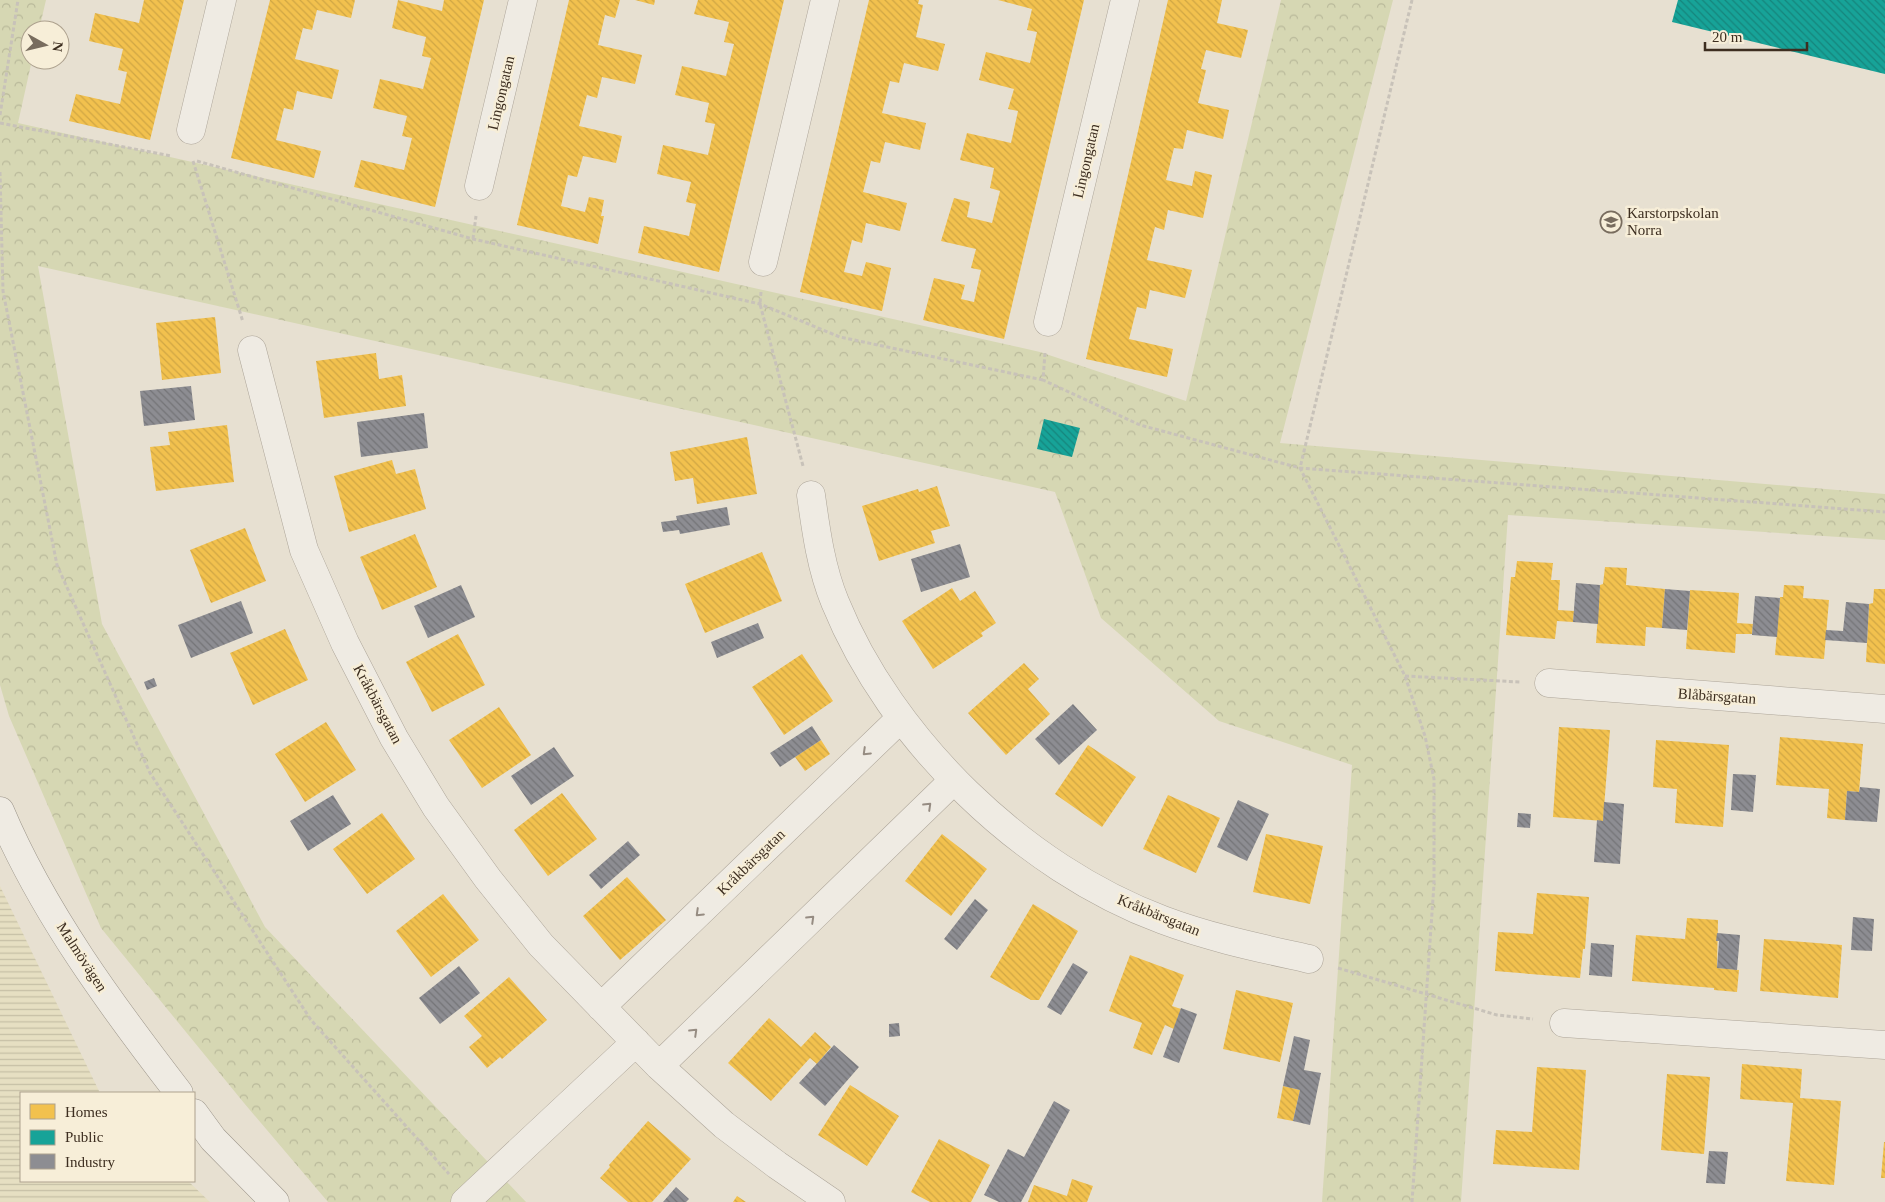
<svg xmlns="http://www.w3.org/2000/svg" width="1885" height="1202" font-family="Georgia,serif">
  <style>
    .farmland { fill: url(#farmland-rules) }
    .park { fill: url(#park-crowns) }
    .homes { fill: url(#homes-back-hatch) }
    .public { fill: url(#public-back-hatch) }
    .industry { fill: url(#industry-back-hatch) }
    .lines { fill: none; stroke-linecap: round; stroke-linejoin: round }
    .minor-casing { stroke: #ada599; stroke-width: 29 }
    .secondary-casing { stroke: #9c958a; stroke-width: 29 }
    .path { stroke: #c8c2b9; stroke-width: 3; stroke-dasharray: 4 2.5; stroke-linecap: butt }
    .minor { stroke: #efebe3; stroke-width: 28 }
    .secondary { stroke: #efebe3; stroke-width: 28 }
    .oneway { stroke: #968c82 }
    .labels { text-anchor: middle; stroke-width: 5; stroke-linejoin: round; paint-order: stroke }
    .street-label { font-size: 15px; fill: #3d2e20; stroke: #f7eed8 }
    .poi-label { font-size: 15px; fill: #3d2e20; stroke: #f7eed8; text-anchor: start }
  </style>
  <defs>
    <pattern id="farmland-rules" width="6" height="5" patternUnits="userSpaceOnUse" patternTransform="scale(1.25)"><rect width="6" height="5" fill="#e6dfc2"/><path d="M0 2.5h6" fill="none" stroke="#c6c0a6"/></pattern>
    <pattern id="park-crowns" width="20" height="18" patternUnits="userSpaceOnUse" patternTransform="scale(1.25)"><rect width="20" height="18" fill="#d6d7b3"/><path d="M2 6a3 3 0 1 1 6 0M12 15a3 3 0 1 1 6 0" fill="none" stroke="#b9b99a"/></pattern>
    <pattern id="homes-back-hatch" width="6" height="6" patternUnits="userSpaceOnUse" patternTransform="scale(1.25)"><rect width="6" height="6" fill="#f2c14e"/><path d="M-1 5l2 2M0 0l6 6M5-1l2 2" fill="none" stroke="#d0a644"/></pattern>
    <pattern id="public-back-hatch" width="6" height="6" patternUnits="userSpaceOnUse" patternTransform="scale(1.25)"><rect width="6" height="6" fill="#17a398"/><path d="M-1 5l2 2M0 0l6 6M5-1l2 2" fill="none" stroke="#16857c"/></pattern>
    <pattern id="industry-back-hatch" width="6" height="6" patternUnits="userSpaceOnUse" patternTransform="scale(1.25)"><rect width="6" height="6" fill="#8d8d92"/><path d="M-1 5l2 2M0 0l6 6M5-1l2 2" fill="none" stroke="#747477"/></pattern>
  </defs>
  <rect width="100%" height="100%" fill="#e7e0d1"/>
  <path class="farmland" d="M 0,886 L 100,1093 L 21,1093 L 21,1181 L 188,1181 L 210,1202 L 0,1202 Z"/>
  <path class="park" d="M 0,0 L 46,0 L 39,30 L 30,30 L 30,60 L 32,60 L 18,123 L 1040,352 L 1186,401 L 1281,0 L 1393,0 L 1280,443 L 1885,494 L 1885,540 L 1508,515 L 1461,1202 L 1322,1202 L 1352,765 L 1219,721 L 1101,618 L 1055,492 L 38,266 L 102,624 L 265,927 L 526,1202 L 328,1202 L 244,1103 L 101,928 L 9,716 L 0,685 Z"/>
  <path class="homes" d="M 144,0 L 184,0 L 150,140 L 69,121 L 76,94 L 120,104 L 127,72 L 118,70 L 123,49 L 89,41 L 95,13 L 139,23 Z
    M 270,0 L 355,0 L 351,18 L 317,10 L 312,30 L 303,28 L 295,59 L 339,70 L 332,99 L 297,91 L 293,110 L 284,108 L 276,140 L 321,151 L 314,178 L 231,158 Z
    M 398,0 L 442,11 L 444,0 L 484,0 L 435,207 L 354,187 L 361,160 L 404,170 L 412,138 L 402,136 L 407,116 L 373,108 L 380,79 L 423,89 L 431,58 L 422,56 L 426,37 L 392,28 Z
    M 569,0 L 620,0 L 615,18 L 605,15 L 598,45 L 642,55 L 635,84 L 602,77 L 597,98 L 587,95 L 579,126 L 622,136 L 616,163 L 583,156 L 577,177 L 568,175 L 561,206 L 585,212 L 589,197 L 604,200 L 601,216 L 604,216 L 598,244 L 517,225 Z
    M 635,0 L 655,0 L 654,5 Z
    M 698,0 L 784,0 L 719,272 L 638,253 L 644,226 L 689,236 L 696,204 L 686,202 L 691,182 L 657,174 L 663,145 L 708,155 L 715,124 L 705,122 L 709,103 L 675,95 L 682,66 L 726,76 L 734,44 L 724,42 L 729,22 L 694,14 Z
    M 869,0 L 919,0 L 918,4 L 923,5 L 916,37 L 945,44 L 938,71 L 904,63 L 899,83 L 890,81 L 882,113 L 926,123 L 920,150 L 885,142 L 880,163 L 871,161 L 863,192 L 907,203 L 900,231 L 866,223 L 862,243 L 852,240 L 844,272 L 862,276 L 866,262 L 891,268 L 882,311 L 800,292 Z
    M 998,0 L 1084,0 L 1004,339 L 923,320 L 934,278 L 965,285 L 961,299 L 974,302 L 981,270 L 971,268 L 976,249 L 941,241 L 954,198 L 970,202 L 967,217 L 992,223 L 1000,191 L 990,188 L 994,168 L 960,160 L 967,133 L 1011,143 L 1018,111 L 1008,109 L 1014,89 L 979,80 L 986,52 L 1030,63 L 1037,32 L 1027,30 L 1032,9 Z
    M 1168,0 L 1222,0 L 1217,23 L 1248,30 L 1241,58 L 1206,50 L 1201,69 L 1206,70 L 1198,103 L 1229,110 L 1223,139 L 1187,130 L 1183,149 L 1174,148 L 1166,180 L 1192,186 L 1195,171 L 1212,175 L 1203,218 L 1168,210 L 1164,230 L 1155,227 L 1147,260 L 1192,270 L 1185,298 L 1150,290 L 1146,309 L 1137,307 L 1129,339 L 1173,349 L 1167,377 L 1086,359 Z
    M 215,317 L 221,373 L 162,380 L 156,323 Z
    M 376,353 L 379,379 L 402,375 L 406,406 L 324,418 L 316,361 Z
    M 227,425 L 234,482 L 156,491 L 150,447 L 170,445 L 168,432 Z
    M 747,437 L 757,494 L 697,504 L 693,478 L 675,481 L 670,452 Z
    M 392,460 L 396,474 L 415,469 L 426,509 L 349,532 L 334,476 Z
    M 937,486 L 950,526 L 931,531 L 935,543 L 879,561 L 862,506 L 918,489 L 919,492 Z
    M 245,528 L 266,581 L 211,603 L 190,550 Z
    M 415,534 L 437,587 L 382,610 L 360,557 Z
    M 762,552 L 782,601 L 705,633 L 685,584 Z
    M 1517,561 L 1553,563 L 1551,580 L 1560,580 L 1558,610 L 1574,611 L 1573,622 L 1557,621 L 1555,639 L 1506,635 L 1511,577 L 1515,577 Z
    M 1605,567 L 1627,568 L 1626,585 L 1665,589 L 1662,628 L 1646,627 L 1645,646 L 1596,643 L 1600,585 L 1603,584 Z
    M 1784,585 L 1804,586 L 1803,598 L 1829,600 L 1824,659 L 1775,655 L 1780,597 L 1783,597 Z
    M 952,588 L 960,601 L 975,591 L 996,623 L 981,633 L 983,636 L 933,669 L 902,621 Z
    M 1874,589 L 1885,589 L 1885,664 L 1866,662 L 1869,604 L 1873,603 Z
    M 1690,590 L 1739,593 L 1737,623 L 1753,624 L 1752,634 L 1736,634 L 1735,653 L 1686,649 Z
    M 285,629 L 308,680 L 253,705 L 230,653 Z
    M 458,634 L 485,685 L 432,712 L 406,662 Z
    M 802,654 L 833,701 L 784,735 L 752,687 Z
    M 1024,663 L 1039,679 L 1028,689 L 1050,714 L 1006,755 L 968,713 Z
    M 499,707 L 531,755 L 482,788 L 449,740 Z
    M 326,722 L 356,770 L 305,802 L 275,754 Z
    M 1559,727 L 1610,730 L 1603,821 L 1553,817 Z
    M 1780,737 L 1863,744 L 1859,792 L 1847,791 L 1845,820 L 1827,818 L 1829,789 L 1776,785 Z
    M 821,740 L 830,754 L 805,771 L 795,757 Z
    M 1656,740 L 1729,745 L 1723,827 L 1675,823 L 1677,789 L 1653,787 Z
    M 1088,745 L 1136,777 L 1102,827 L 1055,794 Z
    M 562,793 L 597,839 L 548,876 L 514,830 Z
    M 1168,795 L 1220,818 L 1196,873 L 1143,849 Z
    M 382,813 L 415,859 L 367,894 L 333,849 Z
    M 942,834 L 987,869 L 951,916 L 905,881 Z
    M 1266,834 L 1323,846 L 1310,904 L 1253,892 Z
    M 627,877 L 666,920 L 620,960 L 583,916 Z
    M 1537,893 L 1589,897 L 1585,949 L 1583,949 L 1580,978 L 1495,971 L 1498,932 L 1533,934 Z
    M 443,894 L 479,940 L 431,977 L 396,931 Z
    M 1033,904 L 1078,931 L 1039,1000 L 1031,1000 L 990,977 Z
    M 1687,918 L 1718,920 L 1717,968 L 1739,970 L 1737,992 L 1714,990 L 1714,988 L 1632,981 L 1636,935 L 1685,939 Z
    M 1764,939 L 1842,945 L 1838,998 L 1760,991 Z
    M 1130,955 L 1184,975 L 1172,1006 L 1181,1009 L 1174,1029 L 1165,1025 L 1152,1055 L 1133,1048 L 1142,1023 L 1109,1011 Z
    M 509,977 L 547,1020 L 502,1059 L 500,1057 L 487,1068 L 469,1047 L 482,1036 L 464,1016 Z
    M 1236,990 L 1293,1003 L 1280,1062 L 1223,1049 Z
    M 769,1018 L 801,1047 L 815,1032 L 831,1047 L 817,1064 L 810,1058 L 771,1101 L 728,1063 Z
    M 1742,1064 L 1802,1069 L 1800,1098 L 1841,1101 L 1834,1185 L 1786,1181 L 1793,1103 L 1740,1099 Z
    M 1537,1067 L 1586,1070 L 1579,1170 L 1493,1164 L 1496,1130 L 1532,1132 Z
    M 1667,1074 L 1710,1077 L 1704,1154 L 1661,1150 Z
    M 850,1085 L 899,1116 L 867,1166 L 818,1135 Z
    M 1283,1086 L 1300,1090 L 1293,1121 L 1277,1118 Z
    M 648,1121 L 691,1159 L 652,1202 L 628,1202 L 600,1178 L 610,1167 L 609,1165 Z
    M 939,1139 L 990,1165 L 971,1202 L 930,1202 L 911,1192 Z
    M 1884,1142 L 1885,1142 L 1885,1178 L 1881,1178 Z
    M 1072,1179 L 1093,1186 L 1087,1202 L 1028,1202 L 1034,1185 L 1067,1196 Z
    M 737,1196 L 746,1202 L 733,1202 Z"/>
  <path class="public" d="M 1678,0 L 1885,0 L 1885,74 L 1672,22 Z
    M 1044,419 L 1080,428 L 1072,457 L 1037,449 Z"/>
  <path class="industry" d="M 191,386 L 195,420 L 144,426 L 140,391 Z
    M 424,413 L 428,448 L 361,457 L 357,422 Z
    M 727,507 L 730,525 L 680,534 L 679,530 L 663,532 L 661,522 L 677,520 L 676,516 Z
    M 960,544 L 970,577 L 921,592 L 911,559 Z
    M 1576,583 L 1600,585 L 1598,624 L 1573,622 Z
    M 461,585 L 475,617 L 428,638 L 414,606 Z
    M 1665,589 L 1690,591 L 1687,630 L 1662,628 Z
    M 1755,596 L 1780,598 L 1777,637 L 1752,635 Z
    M 241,601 L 253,633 L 191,658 L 178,625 Z
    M 1846,602 L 1869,604 L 1867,643 L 1825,640 L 1826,630 L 1843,631 Z
    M 758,623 L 764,638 L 717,658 L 711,642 Z
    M 154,678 L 157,686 L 147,690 L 144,682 Z
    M 1073,704 L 1097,730 L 1059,765 L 1035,739 Z
    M 812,726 L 821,740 L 780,767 L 770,753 Z
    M 554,747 L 574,776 L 531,805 L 511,776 Z
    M 1733,774 L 1756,775 L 1753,812 L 1731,810 Z
    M 1860,787 L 1880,789 L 1877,822 L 1845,820 L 1847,791 L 1859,792 Z
    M 333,795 L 351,824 L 308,851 L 290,821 Z
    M 1238,800 L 1269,814 L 1247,861 L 1217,847 Z
    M 1604,802 L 1624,804 L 1620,864 L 1594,862 L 1597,820 L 1603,821 Z
    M 1518,813 L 1531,814 L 1530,828 L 1517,827 Z
    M 628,841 L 640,855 L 601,889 L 589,875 Z
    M 975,899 L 988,910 L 957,950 L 944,939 Z
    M 1853,917 L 1874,919 L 1872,951 L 1851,950 Z
    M 1717,933 L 1740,935 L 1737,970 L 1717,968 L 1719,941 L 1716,941 Z
    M 1591,943 L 1614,945 L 1612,977 L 1589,975 Z
    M 1073,963 L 1088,972 L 1061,1015 L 1047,1007 Z
    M 459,966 L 480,993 L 440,1024 L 419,998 Z
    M 1181,1008 L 1197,1014 L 1179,1063 L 1163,1057 Z
    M 899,1023 L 900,1036 L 889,1037 L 889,1024 Z
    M 1294,1036 L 1310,1040 L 1304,1070 L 1321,1073 L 1310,1125 L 1293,1121 L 1300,1090 L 1283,1086 Z
    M 834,1045 L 859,1067 L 825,1106 L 799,1083 Z
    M 1054,1101 L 1070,1110 L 1021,1202 L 999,1202 L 984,1195 L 1008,1149 L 1024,1157 Z
    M 1709,1151 L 1728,1152 L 1725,1184 L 1706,1183 Z
    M 676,1187 L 689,1199 L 686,1202 L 663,1202 Z"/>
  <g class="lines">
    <g class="minor-casing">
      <path id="minor" d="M 191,130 L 222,0
        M 479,186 L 523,0
        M 763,262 L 825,0
        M 1048,322 L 1125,0
        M 252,350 L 304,550 L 345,643 L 394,738 L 436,807 L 488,879 L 541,945 L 659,1066 L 724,1125 L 777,1165 L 831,1202
        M 811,495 C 816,531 821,568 835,602 C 891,740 1023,868 1163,920 C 1211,938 1260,948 1309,959
        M 1549,683 L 1885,709
        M 601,1007 L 901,718
        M 1564,1023 L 1885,1045
        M 659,1066 L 954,780
        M 465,1202 L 636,1042"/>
    </g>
    <g class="secondary-casing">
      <path id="secondary" d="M 0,811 C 43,913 112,1006 179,1093
        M 194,1113 L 213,1139 L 275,1202"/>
    </g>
    <path class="path" d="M 0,115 L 18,0
      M 0,123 L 171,156
      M 193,161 L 243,322
      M 197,161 L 473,239 L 760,304 L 840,337 L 1043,380
      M 0,172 L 3,291 L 57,565 L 150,773 L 311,1020 L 449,1174
      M 473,239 L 476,216
      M 761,292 L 760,304 L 803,466
      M 1045,353 L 1043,380 L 1140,425 L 1300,468 L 1885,512
      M 1405,676 L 1520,682
      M 1338,968 L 1497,1015 L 1533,1019
      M 1412,1202 L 1434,884 L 1434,779 L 1425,736 L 1405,676 L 1300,468 L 1412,0"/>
    <use href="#minor" class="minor"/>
    <use href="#secondary" class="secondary"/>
  </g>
  <defs><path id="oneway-chevron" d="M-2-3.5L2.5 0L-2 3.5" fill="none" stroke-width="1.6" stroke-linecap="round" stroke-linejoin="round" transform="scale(1.25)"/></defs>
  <g class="oneway">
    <use href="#oneway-chevron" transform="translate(866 752) rotate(136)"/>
    <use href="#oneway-chevron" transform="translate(928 806) rotate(-44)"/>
    <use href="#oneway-chevron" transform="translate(699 913) rotate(136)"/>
    <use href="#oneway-chevron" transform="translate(811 919) rotate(-44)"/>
    <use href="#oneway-chevron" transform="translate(694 1032) rotate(-44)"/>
  </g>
  <defs>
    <g id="school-ring" transform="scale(1.125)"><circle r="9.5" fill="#f7eed8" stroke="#786c5e" stroke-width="1.5"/><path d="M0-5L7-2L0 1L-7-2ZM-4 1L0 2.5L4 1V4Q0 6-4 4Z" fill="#786c5e"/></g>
  </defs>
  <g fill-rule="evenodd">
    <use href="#school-ring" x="1611" y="222"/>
  </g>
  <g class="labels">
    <g class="street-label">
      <text transform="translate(501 93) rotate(-77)" y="5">Lingongatan</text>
      <text transform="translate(1086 161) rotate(-77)" y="5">Lingongatan</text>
      <text transform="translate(1717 696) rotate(4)" y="5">Blåbärsgatan</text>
      <text transform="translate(378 704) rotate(62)" y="5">Kråkbärsgatan</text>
      <text transform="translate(751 862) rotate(-44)" y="5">Kråkbärsgatan</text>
      <text transform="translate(1159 915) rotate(22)" y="5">Kråkbärsgatan</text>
      <text transform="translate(82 957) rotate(57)" y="5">Malmövägen</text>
    </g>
    <g class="poi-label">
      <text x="1627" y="218">Karstorpskolan<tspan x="1627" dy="17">Norra</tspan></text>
    </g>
  </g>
  <rect x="20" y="1092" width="175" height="90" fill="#f7eed8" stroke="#ada18e"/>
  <rect x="30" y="1104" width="25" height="15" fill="#f2c14e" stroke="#ada18e"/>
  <text x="65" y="1117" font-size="15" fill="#3d2e20">Homes</text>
  <rect x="30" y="1130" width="25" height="15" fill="#17a398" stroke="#ada18e"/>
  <text x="65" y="1142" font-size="15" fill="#3d2e20">Public</text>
  <rect x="30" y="1154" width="25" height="15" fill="#8d8d92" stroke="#ada18e"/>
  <text x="65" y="1167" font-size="15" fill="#3d2e20">Industry</text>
  <g transform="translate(45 45) rotate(98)"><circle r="24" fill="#f7eed8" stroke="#ada18e"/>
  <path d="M0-4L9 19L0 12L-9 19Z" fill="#786c5e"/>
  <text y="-8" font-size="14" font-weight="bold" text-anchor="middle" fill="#3d2e20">N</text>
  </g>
  <path d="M1705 42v8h102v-8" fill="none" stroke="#3d2e20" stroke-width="2.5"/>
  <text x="1712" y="42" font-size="15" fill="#3d2e20" stroke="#f7eed8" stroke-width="4" paint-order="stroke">20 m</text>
</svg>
